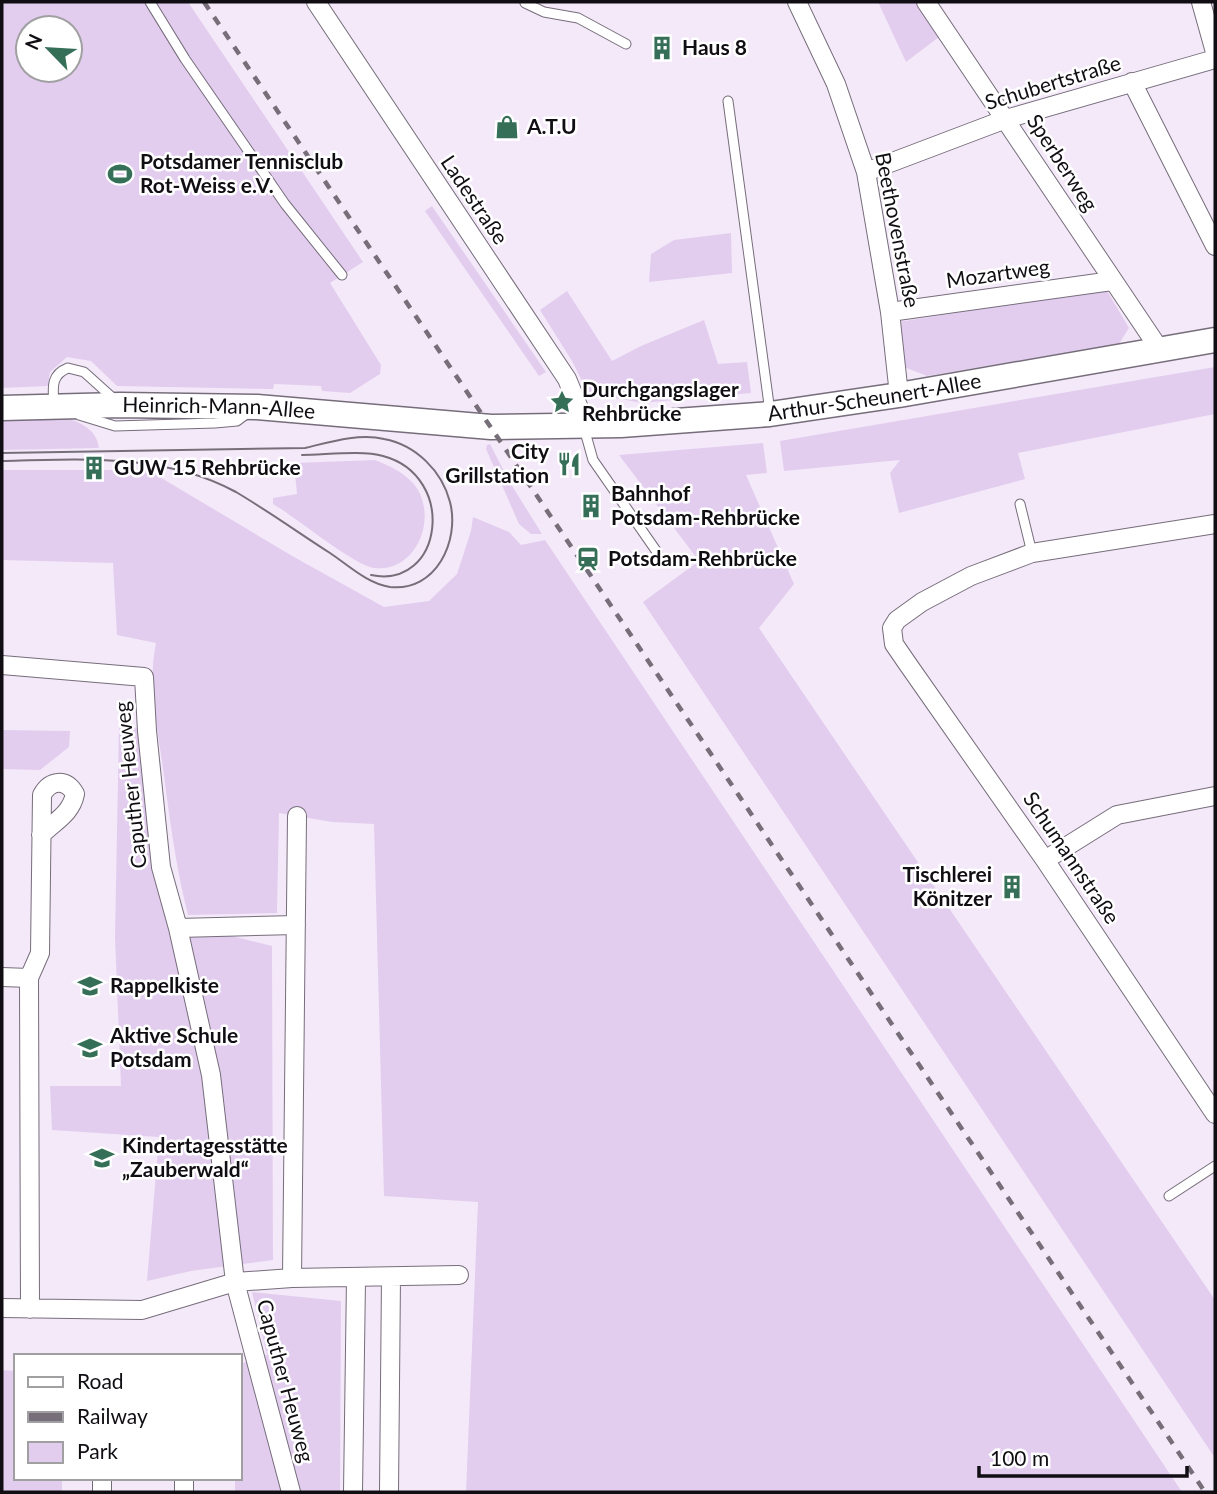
<svg xmlns="http://www.w3.org/2000/svg" width="1217" height="1494" font-family="Lato,sans-serif">
  <style>
    .green { fill: #e3cdef; fill-rule: evenodd }
    .lines { fill: none; stroke-linecap: round; stroke-linejoin: round }
    .lane-casing { stroke: #766d7b; stroke-width: 11 }
    .street-casing { stroke: #766d7b; stroke-width: 20 }
    .secondary-casing { stroke: #766d7b; stroke-width: 27 }
    .lane { stroke: #fff; stroke-width: 9 }
    .street { stroke: #fff; stroke-width: 18 }
    .secondary { stroke: #fff; stroke-width: 24 }
    .tram { stroke: #766f79; stroke-width: 2 }
    .rail { stroke: #766f79; stroke-width: 4.5; stroke-dasharray: 9 9; stroke-linecap: butt }
    .labels { text-anchor: middle; stroke-width: 5; stroke-linejoin: round; paint-order: stroke }
    .poi-label { font-size: 21px; font-weight: bold; fill: #110e13; stroke: #fff; text-anchor: start }
    .street-label { font-size: 21px; fill: #110e13; stroke: #fff }
  </style>
  <rect width="100%" height="100%" fill="#f4e9f9"/>
  <path class="green" d="M 2,2 L 188,2 L 363,262 L 330,283 L 381,365 L 380,374 L 350,393 L 322,391 L 321,386 L 274,384 L 273,389 L 117,386 L 91,361 L 67,357 L 50,372 L 48,386 L 2,388 ZM 28,28 L 70,28 L 70,70 L 28,70 Z
    M 878,2 L 917,2 L 939,37 L 906,62 Z
    M 432,206 L 546,372 L 539,376 L 425,211 Z
    M 731,233 L 732,273 L 649,282 L 651,254 L 674,240 Z
    M 1106,289 L 1129,328 L 1119,344 L 927,376 L 904,367 L 898,322 Z
    M 567,291 L 612,361 L 641,346 L 704,320 L 718,364 L 747,362 L 751,393 L 642,403 L 588,393 L 572,361 L 540,310 Z
    M 1215,367 L 1215,414 L 1018,453 L 1025,479 L 899,513 L 890,473 L 900,460 L 784,471 L 780,441 Z
    M 59,415 C 77,422 96,426 99,448 L 2,450 L 2,417 Z
    M 763,443 L 767,473 L 746,475 L 794,584 L 759,628 L 1215,1300 L 1215,1458 L 643,602 L 699,561 L 619,455 Z
    M 490,444 L 509,481 L 542,534 L 531,534 L 519,524 L 486,449 L 487,445 Z
    M 375,460 C 390,466 401,471 412,482 C 440,512 419,573 374,568 C 355,566 294,516 273,504 L 273,498 L 297,494 L 294,463 Z
    M 2,470 L 148,470 L 294,557 L 384,607 L 429,601 L 457,574 L 471,531 L 473,517 L 509,532 L 521,545 L 545,540 L 1182,1492 L 466,1492 L 478,1202 L 384,1196 L 374,824 L 332,822 L 279,813 L 277,913 L 188,915 C 175,864 169,813 162,761 C 156,721 148,682 156,643 L 117,635 L 113,563 L 2,560 Z
    M 119,727 L 140,728 L 171,921 L 272,946 L 273,1260 L 191,1271 L 147,1281 L 159,1137 L 52,1130 L 50,1086 L 121,1086 L 115,937 Z
    M 2,730 L 70,731 L 69,747 L 40,770 L 2,769 Z
    M 252,1292 L 341,1301 L 340,1492 L 235,1492 L 235,1478 L 240,1478 L 240,1364 L 267,1355 Z
    M 2,1370 L 16,1371 L 16,1478 L 62,1478 L 62,1492 L 2,1492 Z"/>
  <g class="lines">
    <g class="lane-casing">
      <path id="lane" d="M 150,2 L 185,59 L 285,204 L 342,275
        M 525,3 L 544,12 L 578,18 L 626,44
        M 728,101 L 770,412
        M 54,405 C 53,389 50,375 68,368 L 84,372 L 114,399
        M 79,415 L 115,426 L 215,423 L 237,421 L 249,412
        M 584,428 L 593,460 L 657,552
        M 1020,504 L 1032,553
        M 1169,1196 L 1215,1166"/>
    </g>
    <g class="street-casing">
      <path id="street" d="M 316,2 L 567,379 L 581,413 L 584,427
        M 797,2 L 836,84 L 866,172 L 890,312 L 899,395
        M 926,2 L 1160,350
        M 1201,2 L 1215,52
        M 1132,82 L 1215,246
        M 866,172 L 1006,119 L 1215,59
        M 890,312 L 1112,281
        M 1215,524 L 1032,553 L 971,576 L 922,602 L 897,620 L 892,628 L 894,644 L 907,663 L 1045,860 L 1215,1114
        M 2,665 L 144,677 L 147,731 L 161,867 L 178,928 L 211,1075 L 235,1282 L 291,1492
        M 1045,860 L 1117,815 L 1215,796
        M 178,928 L 296,925
        M 2,977 L 29,978 L 30,1309
        M 29,978 L 40,953 L 42,795 C 50,780 66,778 75,794 C 71,814 55,821 41,835
        M 292,1278 L 297,816
        M 2,1308 L 142,1310 L 235,1282 L 292,1278 L 459,1275
        M 102,1478 L 102,1492
        M 184,1492 L 184,1478
        M 353,1492 L 356,1279
        M 389,1492 L 391,1277"/>
    </g>
    <g class="secondary-casing">
      <g id="secondary">
        <path id="s1" d="M 2,408 L 120,405 L 257,407 L 491,427 L 621,425 L 770,414 L 899,395 L 1215,340"/>
      </g>
    </g>
    <use href="#lane" class="lane"/>
    <use href="#street" class="street"/>
    <use href="#secondary" class="secondary"/>
    <path class="tram" d="M 2,453 L 305,448 C 330,442 359,433 384,439 C 416,445 442,471 450,502 C 460,541 436,592 390,587 C 368,584 348,565 330,553 C 299,533 268,511 236,492 C 165,453 80,459 2,461
      M 302,455 C 325,455 362,450 383,456 C 458,476 443,590 371,575"/>
    <path class="rail" d="M 204,2 L 711,754 L 1205,1492"/>
  </g>
  <defs>
    <g id="building-bare" transform="scale(1.89)"><path d="M-4-6H4V6H1V3H-1V6H-4ZM-2.5-4.3h1.7v1.8h-1.7ZM.8-4.3h1.7v1.8H.8ZM-2.5-1h1.7V.8h-1.7ZM.8-1h1.7V.8H.8Z" fill="#366f57" stroke="#fff" stroke-width="2.5" paint-order="stroke"/></g>
    <g id="shop-bare" transform="scale(1.89)"><path d="M-5-2.5h2.3a2.7 3.5 0 0 1 5.4 0H5L5.5 6h-11ZM-1.5-2.5h3a1.5 2.3 0 0 0-3 0Z" fill="#366f57" stroke="#fff" stroke-width="2.5" paint-order="stroke"/></g>
    <g id="stadium-bare" transform="scale(1.89)"><path d="M0-5a6.5 5 0 1 0 0 10a6.5 5 0 1 0 0-10ZM-3.5-1.8h7v3.6h-7Z" fill="#366f57" stroke="#fff" stroke-width="2.5" paint-order="stroke"/></g>
    <g id="sight-bare" transform="scale(1.89)"><path d="M0-6L1.8-2.2L6-1.7L2.9 1.2L3.7 5.4L0 3.3L-3.7 5.4L-2.9 1.2L-6-1.7L-1.8-2.2Z" fill="#366f57" stroke="#fff" stroke-width="2.5" paint-order="stroke"/></g>
    <g id="restaurant-bare" transform="scale(1.89)"><path d="M-5-6h1v4h1v-4h1v4h1v-4h1v5L-1.5 .5V6h-2V.5L-5-1ZM5-6V6H3V1.5H1.5Q1.5-4 5-6Z" fill="#366f57" stroke="#fff" stroke-width="2.5" paint-order="stroke"/></g>
    <g id="station-bare" transform="scale(1.89)"><path d="M-3-6H3Q5-6 5-4V2Q5 4 3 4L4.5 6H3L1.5 4h-3L-3 6H-4.5L-3 4Q-5 4-5 2V-4Q-5-6-3-6ZM-3.5-4v3h7v-3ZM-3.5 1v1.5H-2V1ZM2 1v1.5H3.5V1Z" fill="#366f57" stroke="#fff" stroke-width="2.5" paint-order="stroke"/></g>
    <g id="school-bare" transform="scale(1.89)"><path d="M0-5L7-2L0 1L-7-2ZM-4 1L0 2.5L4 1V4Q0 6-4 4Z" fill="#366f57" stroke="#fff" stroke-width="2.5" paint-order="stroke"/></g>
  </defs>
  <g fill-rule="evenodd">
    <use href="#building-bare" x="662" y="48"/>
    <use href="#shop-bare" x="507" y="127"/>
    <use href="#stadium-bare" x="120" y="174"/>
    <use href="#sight-bare" x="562" y="402"/>
    <use href="#restaurant-bare" x="569" y="464"/>
    <use href="#building-bare" x="94" y="468"/>
    <use href="#building-bare" x="591" y="506"/>
    <use href="#station-bare" x="588" y="559"/>
    <use href="#building-bare" x="1012" y="887"/>
    <use href="#school-bare" x="90" y="986"/>
    <use href="#school-bare" x="90" y="1048"/>
    <use href="#school-bare" x="102" y="1158"/>
  </g>
  <g class="labels">
    <g class="poi-label">
      <text x="682" y="55">Haus 8</text>
      <text x="527" y="134">A.T.U</text>
      <text x="140" y="169">Potsdamer Tennisclub<tspan x="140" dy="24">Rot-Weiss e.V.</tspan></text>
      <text x="582" y="397">Durchgangslager<tspan x="582" dy="24">Rehbrücke</tspan></text>
      <text x="549" y="459" text-anchor="end">City<tspan x="549" dy="24">Grillstation</tspan></text>
      <text x="114" y="475">GUW 15 Rehbrücke</text>
      <text x="611" y="501">Bahnhof<tspan x="611" dy="24">Potsdam-Rehbrücke</tspan></text>
      <text x="608" y="566">Potsdam-Rehbrücke</text>
      <text x="992" y="882" text-anchor="end">Tischlerei<tspan x="992" dy="24">Könitzer</tspan></text>
      <text x="110" y="993">Rappelkiste</text>
      <text x="110" y="1043">Aktive Schule<tspan x="110" dy="24">Potsdam</tspan></text>
      <text x="122" y="1153">Kindertagesstätte<tspan x="122" dy="24">„Zauberwald“</tspan></text>
    </g>
    <g class="street-label">
      <text transform="translate(1053 83) rotate(-17)" y="7">Schubertstraße</text>
      <text transform="translate(1062 163) rotate(57)" y="7">Sperberweg</text>
      <text transform="translate(474 200) rotate(56)" y="7">Ladestraße</text>
      <text transform="translate(897 230) rotate(79)" y="7">Beethovenstraße</text>
      <text transform="translate(998 274) rotate(-8)" y="7">Mozartweg</text>
      <text dy="7" stroke="none"><textPath href="#s1" startOffset="875">Arthur-Scheunert-Allee</textPath></text>
      <text dy="7" stroke="none"><textPath href="#s1" startOffset="217">Heinrich-Mann-Allee</textPath></text>
      <text transform="translate(131 785) rotate(-96)" y="7">Caputher Heuweg</text>
      <text transform="translate(1071 858) rotate(56)" y="7">Schumannstraße</text>
      <text transform="translate(285 1381) rotate(75)" y="7">Caputher Heuweg</text>
    </g>
  </g>
  <rect width="1217" height="1494" fill="none" stroke="#110e13" stroke-width="7"/>
  <rect x="14" y="1354" width="228" height="126" fill="#ffffff" stroke="#a09fa1" stroke-width="2"/>
  <rect x="28" y="1377" width="35" height="10" fill="#ffffff" stroke="#a09fa1" stroke-width="2"/>
  <text x="77" y="1389" font-size="21" fill="#110e13">Road</text>
  <rect x="28" y="1412" width="35" height="10" fill="#766f79" stroke="#a09fa1" stroke-width="2"/>
  <text x="77" y="1424" font-size="21" fill="#110e13">Railway</text>
  <rect x="28" y="1442" width="35" height="21" fill="#e3cdef" stroke="#a09fa1" stroke-width="2"/>
  <text x="77" y="1459" font-size="21" fill="#110e13">Park</text>
  <g transform="translate(49 49) rotate(295)"><circle r="33" fill="#ffffff" stroke="#a09fa1" stroke-width="2"/>
  <path d="M0-5L12 26L0 18L-12 26Z" fill="#366f57"/>
  <text y="-10" font-size="19" font-weight="bold" text-anchor="middle" fill="#110e13">N</text>
  </g>
  <path d="M979 1466v10h208v-10" fill="none" stroke="#110e13" stroke-width="3.5"/>
  <text x="990" y="1466" font-size="21" fill="#110e13" stroke="#ffffff" stroke-width="5" paint-order="stroke">100 m</text>
</svg>
